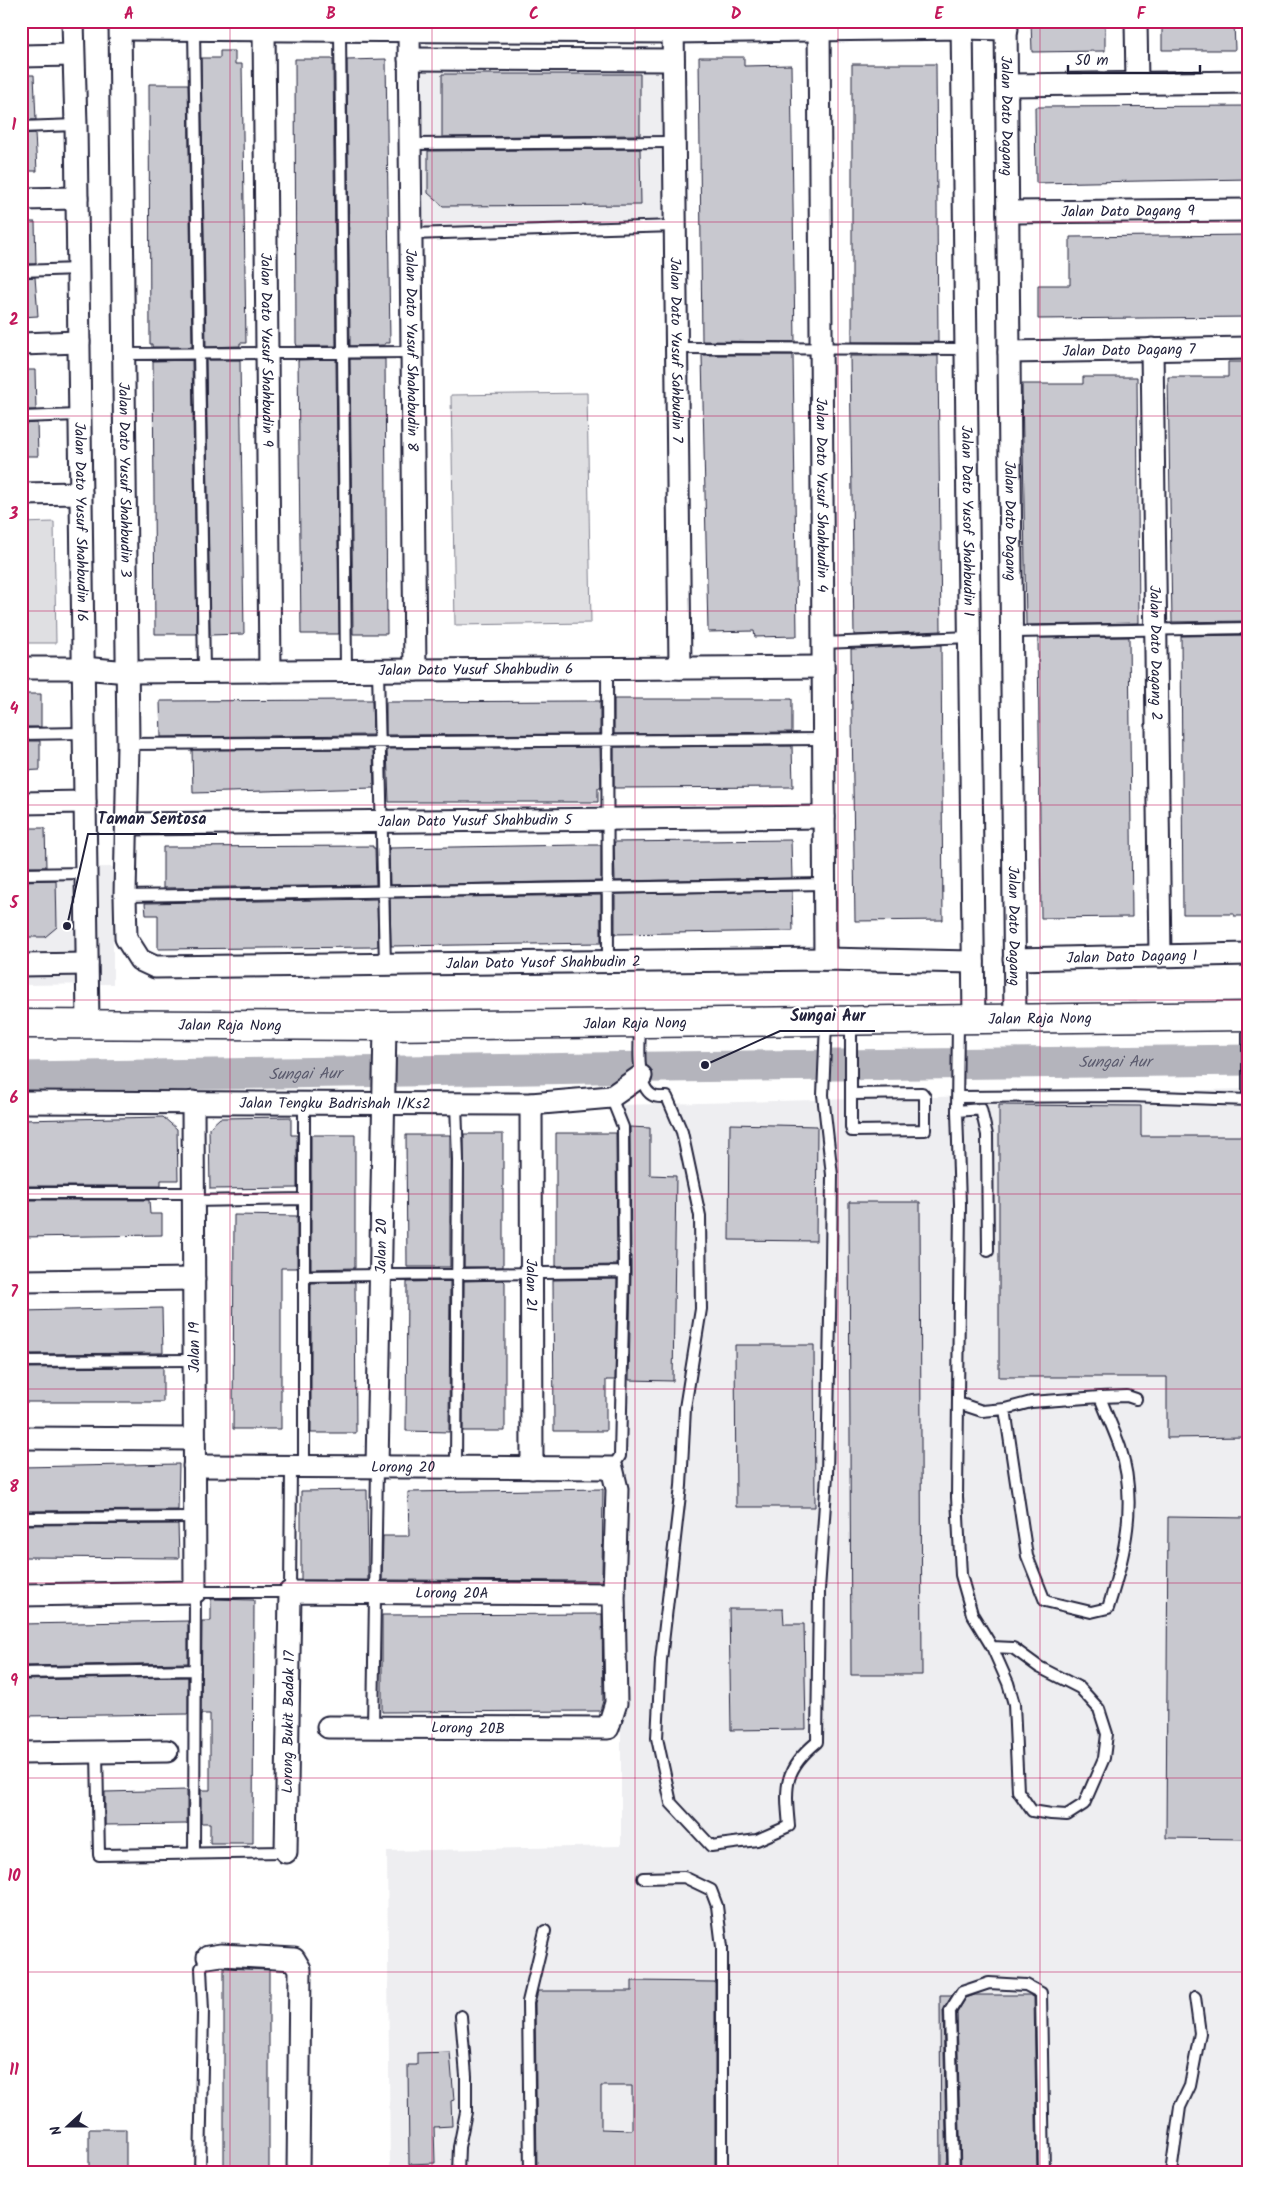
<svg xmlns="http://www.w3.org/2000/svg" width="1270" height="2194" font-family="Kalam,sans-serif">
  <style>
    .built { fill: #eeeef1 }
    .green { fill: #dfdfe2; stroke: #80808e }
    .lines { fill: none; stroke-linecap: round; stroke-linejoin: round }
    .river { stroke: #b4b4bc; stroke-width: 31 }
    .building { fill: #c8c8cf; stroke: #22223b; fill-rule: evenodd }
    .lane-casing { stroke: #22223b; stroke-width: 14 }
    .street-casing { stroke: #22223b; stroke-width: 25 }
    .secondary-casing { stroke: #22223b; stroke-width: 31 }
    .lane { stroke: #fff; stroke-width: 10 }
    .street { stroke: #fff; stroke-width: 21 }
    .secondary { stroke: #fff; stroke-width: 28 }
    .grid { fill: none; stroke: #c2185b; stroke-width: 1; stroke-opacity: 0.55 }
    .labels { text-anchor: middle; stroke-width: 4; stroke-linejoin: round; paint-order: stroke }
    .street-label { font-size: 15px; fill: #22223b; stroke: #fff }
    .water-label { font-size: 16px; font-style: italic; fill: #5c5c6f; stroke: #fff }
    .leader { fill: none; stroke: #22223b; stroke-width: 2 }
    .callout-dot { fill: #22223b; stroke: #fff; stroke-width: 2 }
    .callout-label { font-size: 16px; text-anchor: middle; font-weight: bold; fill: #22223b; stroke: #fff; stroke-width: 4; stroke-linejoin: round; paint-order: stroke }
    .neatline { fill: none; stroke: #c2185b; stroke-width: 2 }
    .grid-label { font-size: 16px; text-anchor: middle; font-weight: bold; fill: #c2185b }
  </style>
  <rect width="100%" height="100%" fill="#fff"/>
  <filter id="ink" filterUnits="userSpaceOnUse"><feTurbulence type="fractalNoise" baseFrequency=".02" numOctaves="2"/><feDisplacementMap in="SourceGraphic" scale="10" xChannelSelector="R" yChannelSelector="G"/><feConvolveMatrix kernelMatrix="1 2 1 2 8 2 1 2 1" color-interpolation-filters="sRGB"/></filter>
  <g filter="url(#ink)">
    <path class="built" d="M 667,66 L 669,221 L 418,229 L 415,68 Z
      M 113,867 L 113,984 L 21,985 L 21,868 Z
      M 1249,1089 L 1249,2173 L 390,2173 L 387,1851 L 621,1846 L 621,1105 Z"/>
    <path class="green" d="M 587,393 L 591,623 L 455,625 L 451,395 Z
      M 54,522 L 56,643 L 21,643 L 21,523 Z"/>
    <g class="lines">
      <path class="river" id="s1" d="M 21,1077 C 430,1072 840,1062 1249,1060"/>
    </g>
    <path class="building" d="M 1031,21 L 1105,21 L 1105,51 L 1032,52 Z
      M 1162,21 L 1234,21 L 1235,50 L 1162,50 Z
      M 220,51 L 235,51 L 235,64 L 242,64 L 246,343 L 240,343 L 240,346 L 206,347 L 201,58 L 220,58 Z
      M 699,57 L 744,57 L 744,66 L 791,65 L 795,342 L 702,341 Z
      M 295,59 L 333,59 L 336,346 L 297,346 L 296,343 Z
      M 386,59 L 390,343 L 385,343 L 385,345 L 350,346 L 347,60 Z
      M 852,64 L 936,64 L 938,342 L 852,342 Z
      M 442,74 L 640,74 L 640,135 L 442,137 Z
      M 21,75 L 34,75 L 36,120 L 21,120 Z
      M 149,84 L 188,84 L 192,347 L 152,347 L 152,344 L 150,344 Z
      M 1249,106 L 1249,179 L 1036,183 L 1035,107 Z
      M 35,133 L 37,171 L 21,171 L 21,134 Z
      M 640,149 L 641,205 L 443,206 L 428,193 L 428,151 Z
      M 21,222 L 35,222 L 36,264 L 21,264 Z
      M 1249,235 L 1249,317 L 1038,319 L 1038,285 L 1070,285 L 1070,237 Z
      M 35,277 L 38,316 L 21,317 L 21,278 Z
      M 702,355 L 793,355 L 797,636 L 755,637 L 754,631 L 708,632 Z
      M 850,356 L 938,356 L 941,631 L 854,635 Z
      M 336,359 L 339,634 L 301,634 L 298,360 Z
      M 350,359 L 385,359 L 387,634 L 353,634 Z
      M 192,360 L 197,634 L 155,634 L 153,361 Z
      M 206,360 L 240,360 L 244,634 L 210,635 Z
      M 1228,362 L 1249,362 L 1249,621 L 1172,622 L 1168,377 L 1228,377 Z
      M 21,370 L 35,370 L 36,410 L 21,410 Z
      M 1083,377 L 1137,377 L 1139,623 L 1026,625 L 1022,384 L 1083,384 Z
      M 37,423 L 38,456 L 21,456 L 21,424 Z
      M 1249,635 L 1249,916 L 1234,916 L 1234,914 L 1183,914 L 1181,636 Z
      M 1129,637 L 1132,917 L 1041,918 L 1038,638 Z
      M 941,645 L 943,920 L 855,921 L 851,649 Z
      M 21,694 L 41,694 L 41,727 L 21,727 Z
      M 614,699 L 792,699 L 792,732 L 614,734 Z
      M 356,700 L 372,700 L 373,735 L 161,737 L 160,701 Z
      M 582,701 L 600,701 L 600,734 L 386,735 L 386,702 Z
      M 21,741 L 40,741 L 40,770 L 21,771 Z
      M 792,746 L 793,787 L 614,788 L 614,747 Z
      M 600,747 L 601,788 L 598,788 L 598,802 L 389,802 L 387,749 Z
      M 373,749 L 374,788 L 193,793 L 192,750 Z
      M 21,828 L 45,828 L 46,867 L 21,867 Z
      M 791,840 L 792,878 L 615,881 L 614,842 Z
      M 582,845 L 601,845 L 601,881 L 390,885 L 389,848 Z
      M 373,846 L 373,848 L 375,848 L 376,885 L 163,888 L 163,847 Z
      M 56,880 L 57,927 L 45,937 L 21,937 L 21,881 Z
      M 792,891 L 793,931 L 615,934 L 615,894 Z
      M 601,895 L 601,943 L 391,946 L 390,898 Z
      M 377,899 L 378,946 L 373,947 L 158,949 L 158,915 L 146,915 L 145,903 Z
      M 999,1105 L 1141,1106 L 1141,1136 L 1245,1136 L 1247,1437 L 1167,1438 L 1167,1377 L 999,1377 Z
      M 163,1117 L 177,1129 L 178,1180 L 161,1180 L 161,1186 L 21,1186 L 21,1120 Z
      M 291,1117 L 291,1135 L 297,1135 L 297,1188 L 210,1189 L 209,1128 L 220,1118 Z
      M 730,1124 L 817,1126 L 816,1241 L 729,1240 Z
      M 630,1127 L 650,1128 L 650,1175 L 676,1176 L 673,1381 L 629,1380 L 631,1272 Z
      M 556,1133 L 616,1133 L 617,1265 L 556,1266 Z
      M 464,1134 L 503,1134 L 503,1267 L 464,1267 Z
      M 311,1135 L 355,1135 L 355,1268 L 311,1269 Z
      M 406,1135 L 450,1135 L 450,1267 L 407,1267 Z
      M 21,1200 L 149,1200 L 150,1214 L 162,1214 L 162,1235 L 21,1237 Z
      M 849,1202 L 920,1202 L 922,1675 L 851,1675 Z
      M 234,1215 L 297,1216 L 297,1268 L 281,1268 L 281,1429 L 233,1429 Z
      M 617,1279 L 615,1380 L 606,1380 L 606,1431 L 554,1431 L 553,1280 Z
      M 503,1280 L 505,1282 L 505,1431 L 463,1431 L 464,1281 Z
      M 450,1281 L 449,1432 L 406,1431 L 407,1282 Z
      M 355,1282 L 356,1433 L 311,1433 L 311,1283 Z
      M 162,1308 L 163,1353 L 21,1354 L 21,1311 Z
      M 735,1345 L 814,1345 L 815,1507 L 736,1507 Z
      M 163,1367 L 163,1402 L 21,1402 L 21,1368 Z
      M 179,1464 L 178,1510 L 21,1511 L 21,1467 Z
      M 603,1489 L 602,1581 L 382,1580 L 383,1536 L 409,1536 L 408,1492 Z
      M 367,1490 L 368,1580 L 301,1580 L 301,1491 Z
      M 1168,1517 L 1248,1518 L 1246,1839 L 1166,1838 Z
      M 178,1524 L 179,1558 L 21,1557 L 21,1525 Z
      M 211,1599 L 254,1600 L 253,1843 L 210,1843 L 210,1823 L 201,1823 L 201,1790 L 210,1790 L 210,1714 L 201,1714 L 202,1621 L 211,1621 Z
      M 729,1609 L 783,1609 L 784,1624 L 804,1624 L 806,1729 L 731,1730 Z
      M 602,1614 L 603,1701 L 600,1711 L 382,1712 L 382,1615 Z
      M 188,1621 L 188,1663 L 21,1666 L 21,1624 Z
      M 188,1677 L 188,1714 L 21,1716 L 21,1680 Z
      M 187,1790 L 187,1824 L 105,1825 L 105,1792 Z
      M 224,1968 L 269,1970 L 269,2173 L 224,2173 Z
      M 632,1981 L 715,1982 L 715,2173 L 537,2173 L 535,2003 L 538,1991 L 632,1991 ZM 601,2086 L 632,2086 L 632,2130 L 601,2129 Z
      M 940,1995 L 952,1995 L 943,2011 L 947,2173 L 941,2173 Z
      M 975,1995 L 1030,1995 L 1034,1997 L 1037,2173 L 961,2173 L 957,2013 L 966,1998 Z
      M 450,2052 L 454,2100 L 451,2101 L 452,2126 L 434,2127 L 435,2163 L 409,2164 L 408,2065 L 417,2065 L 417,2053 Z
      M 89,2129 L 126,2129 L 126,2173 L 96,2173 L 96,2169 L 89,2169 Z"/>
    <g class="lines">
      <g class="lane-casing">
        <path id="lane" d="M 194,30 L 204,671
          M 340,31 L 346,670
          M 21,127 L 76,125
          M 410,144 L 674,142
          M 411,234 L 675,226
          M 21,271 L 78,269
          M 677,348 L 966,349
          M 125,354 L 412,352
          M 21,417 L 79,415
          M 1013,632 L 1249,628
          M 823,643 L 970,637
          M 607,668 L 608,962
          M 378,670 L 385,964
          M 21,734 L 84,733
          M 128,744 L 823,739
          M 21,874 L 86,873
          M 125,896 L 824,884
          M 1248,1017 L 1248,1100
          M 958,1021 L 957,1111 L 960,1204 L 957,1497 L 961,1575 L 972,1614 L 992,1647 L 1008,1683 L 1014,1704 L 1018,1791 L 1032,1811 L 1051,1814 L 1067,1815 L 1084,1804 L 1104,1758 L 1107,1734 L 1099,1709 L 1080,1688 L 1039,1667 L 1013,1648 L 992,1647
          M 851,1022 L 851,1127 L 852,1131 L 925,1130 L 925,1097 L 922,1093 L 852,1094
          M 640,1024 C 640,1041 635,1085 652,1095 C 656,1098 662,1097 667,1097 L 682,1132 L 700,1216 L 701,1309 L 685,1408 L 681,1486 L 661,1660 L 657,1738 L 671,1803 L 711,1846 L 757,1840 L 789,1826 C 785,1785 784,1769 817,1742 L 819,1590 L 827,1475 L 831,1263 L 832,1175 L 823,1095 L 826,1023
          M 611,1097 L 623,1127 L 624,1272 L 620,1456 L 612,1468
          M 957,1097 L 1128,1096 L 1249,1100
          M 304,1102 L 304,1466
          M 957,1111 L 981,1109 L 987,1135 L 988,1251
          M 21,1193 L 193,1193
          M 193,1201 L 304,1199
          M 304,1276 L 624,1272
          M 21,1361 L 194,1360
          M 1100,1397 L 1127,1396 L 1136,1399
          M 958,1403 L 982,1411 L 1005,1409 L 1027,1556 L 1045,1601 L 1091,1612 L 1108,1608 C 1125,1555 1138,1501 1120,1447 C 1114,1430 1106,1413 1100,1397 L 1031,1402 L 1005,1409
          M 456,1467 L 458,1160 L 456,1104
          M 21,1518 L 195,1517
          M 21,1673 L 195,1670
          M 373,1727 L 377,1467
          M 97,1752 L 99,1855 L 286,1852
          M 194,1854 L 195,1592 L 290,1592 L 291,1466
          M 643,1878 L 684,1877 L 711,1890 L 717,1906 L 722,1947 L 722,2173
          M 200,2173 L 203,2011 L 201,1968 L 208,1957
          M 458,2173 L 459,2147 L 466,2112 L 466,2076 L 461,2016
          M 530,2173 L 528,2002 L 545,1931
          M 954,2173 L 950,2011 L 962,1992 L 989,1983 L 1026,1985 L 1041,1993 L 1044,2173
          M 1171,2173 L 1180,2107 L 1190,2086 L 1200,2033 L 1195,1997"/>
      </g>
      <g class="street-casing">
        <g id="street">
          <path id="s2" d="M 73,21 L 76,125 L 88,1024"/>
          <path id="s3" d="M 120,21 L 128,744 L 125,896 L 126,938 L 140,960 L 155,967 L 825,959 L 973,962"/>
          <path id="s4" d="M 673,21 L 680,668"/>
          <path id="s5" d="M 819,21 L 825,959"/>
          <path id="s6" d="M 962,21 L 974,1020"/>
          <path id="s7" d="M 1006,21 L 1015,1020"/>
          <path d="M 1136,21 L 1137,82"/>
          <path d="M 120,29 L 673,32 L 962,28 L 1007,29"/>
          <path id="s8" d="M 264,30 L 270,671"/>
          <path id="s9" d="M 409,31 L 415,670"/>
          <path d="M 21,56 L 73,55"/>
          <path d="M 409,59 L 673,60"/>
          <path d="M 1007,85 L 1249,82"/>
          <path d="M 21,199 L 77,198"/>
          <path id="s10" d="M 1008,212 L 1249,210"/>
          <path d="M 21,344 L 79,342"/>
          <path id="s11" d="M 1152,349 L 1160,956"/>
          <path id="s12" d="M 1009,352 L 1249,348"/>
          <path d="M 21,494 L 81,493"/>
          <path id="s13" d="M 21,668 L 83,668 L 128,672 L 823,667"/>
          <path d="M 21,803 L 85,802"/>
          <path id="s14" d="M 126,824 L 824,817"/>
          <path id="s15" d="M 1014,959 L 1249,954"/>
          <path d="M 21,965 L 87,964"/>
          <path id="s16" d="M 21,1102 L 531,1104 L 611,1097 L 641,1076"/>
          <path id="s17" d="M 531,1104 L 532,1468"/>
          <path d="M 21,1281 L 194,1279"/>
          <path d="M 21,1438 L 194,1439"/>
          <path id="s18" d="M 194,1466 L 612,1468 L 617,1489 L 614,1594 L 616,1703 L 608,1728 L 328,1727"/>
          <path id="s19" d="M 377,1467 L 385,1026"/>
          <path d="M 21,1595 L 195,1592 L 193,1102"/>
          <path d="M 21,1753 L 167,1751"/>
          <path id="s20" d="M 286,1852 L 290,1592 L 614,1594"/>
          <path d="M 208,1957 L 221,1955 L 294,1959 L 300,1969 L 298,2173"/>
        </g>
      </g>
      <g class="secondary-casing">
        <g id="secondary">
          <path id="s21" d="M 21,1024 L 385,1026 L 1249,1016"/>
        </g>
      </g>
      <use href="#lane" class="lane"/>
      <use href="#street" class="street"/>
      <use href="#secondary" class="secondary"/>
    </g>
  </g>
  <path class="grid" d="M 230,21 L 230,2173M 432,21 L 432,2173M 635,21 L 635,2173M 838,21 L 838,2173M 1040,21 L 1040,2173M 21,222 L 1249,222M 21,416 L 1249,416M 21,611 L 1249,611M 21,805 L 1249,805M 21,1000 L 1249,1000M 21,1194 L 1249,1194M 21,1389 L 1249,1389M 21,1583 L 1249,1583M 21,1778 L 1249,1778M 21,1972 L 1249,1972"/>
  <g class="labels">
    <g class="street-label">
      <text dy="5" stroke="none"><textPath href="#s7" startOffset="95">Jalan Dato Dagang</textPath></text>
      <text dy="5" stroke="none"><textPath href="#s10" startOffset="120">Jalan Dato Dagang 9</textPath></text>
      <text dy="5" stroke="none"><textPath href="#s12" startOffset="120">Jalan Dato Dagang 7</textPath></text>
      <text dy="5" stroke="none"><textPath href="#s8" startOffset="320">Jalan Dato Yusuf Shahbudin 9</textPath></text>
      <text dy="5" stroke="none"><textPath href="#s9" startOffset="319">Jalan Dato Yusuf Shahabudin 8</textPath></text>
      <text dy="5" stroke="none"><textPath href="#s4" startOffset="329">Jalan Dato Yusuf Sahbudin 7</textPath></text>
      <text dy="5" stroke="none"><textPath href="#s3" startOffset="459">Jalan Dato Yusuf Shahbudin 3</textPath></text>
      <text dy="5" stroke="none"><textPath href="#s5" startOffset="474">Jalan Dato Yusuf Shahbudin 4</textPath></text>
      <text dy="5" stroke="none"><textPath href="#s7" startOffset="500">Jalan Dato Dagang</textPath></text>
      <text dy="5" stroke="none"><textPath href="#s6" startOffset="500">Jalan Dato Yusof Shahbudin 1</textPath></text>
      <text dy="5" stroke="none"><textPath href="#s2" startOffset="501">Jalan Dato Yusuf Shahbudin 16</textPath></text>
      <text dy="5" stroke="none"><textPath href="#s11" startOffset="304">Jalan Dato Dagang 2</textPath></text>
      <text dy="5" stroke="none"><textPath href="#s13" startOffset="455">Jalan Dato Yusuf Shahbudin 6</textPath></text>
      <text dy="5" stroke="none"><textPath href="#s14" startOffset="349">Jalan Dato Yusuf Shahbudin 5</textPath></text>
      <text dy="5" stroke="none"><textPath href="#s7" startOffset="905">Jalan Dato Dagang</textPath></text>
      <text dy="5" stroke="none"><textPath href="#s15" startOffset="118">Jalan Dato Dagang 1</textPath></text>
      <text dy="5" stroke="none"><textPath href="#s3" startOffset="1348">Jalan Dato Yusof Shahbudin 2</textPath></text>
      <text dy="5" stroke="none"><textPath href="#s21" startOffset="1019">Jalan Raja Nong</textPath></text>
      <text dy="5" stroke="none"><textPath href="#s21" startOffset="614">Jalan Raja Nong</textPath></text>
      <text dy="5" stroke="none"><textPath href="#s21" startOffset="209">Jalan Raja Nong</textPath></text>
      <text dy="5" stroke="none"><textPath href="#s16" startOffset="314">Jalan Tengku Badrishah 1/Ks2</textPath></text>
      <text dy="5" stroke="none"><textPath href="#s19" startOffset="221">Jalan 20</textPath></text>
      <text dy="5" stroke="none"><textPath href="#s17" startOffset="181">Jalan 21</textPath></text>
      <text transform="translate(194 1347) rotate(-90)" y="5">Jalan 19</text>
      <text dy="5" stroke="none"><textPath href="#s18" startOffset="209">Lorong 20</textPath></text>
      <text dy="5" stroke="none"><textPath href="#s20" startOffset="422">Lorong 20A</textPath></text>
      <text dy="5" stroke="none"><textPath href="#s20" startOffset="130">Lorong Bukit Badak 17</textPath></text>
      <text transform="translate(468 1728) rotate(1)" y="5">Lorong 20B</text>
    </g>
    <g class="water-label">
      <text dy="6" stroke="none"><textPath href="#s1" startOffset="1094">Sungai Aur</textPath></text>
      <text dy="6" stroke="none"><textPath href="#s1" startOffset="284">Sungai Aur</textPath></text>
    </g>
  </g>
  <path class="leader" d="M67 926L88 834H217M705 1065L780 1031H875"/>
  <g class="callout-dot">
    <circle cx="67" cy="926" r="5"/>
    <circle cx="705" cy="1065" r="5"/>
  </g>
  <g class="callout-label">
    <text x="152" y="824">Taman Sentosa</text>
    <text x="828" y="1021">Sungai Aur</text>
  </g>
  <rect width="1270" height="2194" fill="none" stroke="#fff" stroke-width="55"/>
  <g transform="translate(68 2126) rotate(249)" stroke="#ffffff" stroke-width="4" paint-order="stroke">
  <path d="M0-4L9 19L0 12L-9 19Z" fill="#22223b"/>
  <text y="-8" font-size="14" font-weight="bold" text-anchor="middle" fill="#22223b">N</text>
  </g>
  <path d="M1068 65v8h132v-8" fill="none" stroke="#22223b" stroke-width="2.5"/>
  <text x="1075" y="65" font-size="15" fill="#22223b" stroke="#ffffff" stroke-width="4" paint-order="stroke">50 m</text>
  <rect x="28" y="28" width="1214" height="2138" class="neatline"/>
  <g class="grid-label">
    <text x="129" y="19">A</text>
    <text x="331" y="19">B</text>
    <text x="534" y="19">C</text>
    <text x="736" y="19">D</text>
    <text x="939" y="19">E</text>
    <text x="1141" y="19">F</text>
    <text x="14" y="130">1</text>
    <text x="14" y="325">2</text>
    <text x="14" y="519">3</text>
    <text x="14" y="714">4</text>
    <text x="14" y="908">5</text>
    <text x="14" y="1103">6</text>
    <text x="14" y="1297">7</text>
    <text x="14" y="1492">8</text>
    <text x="14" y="1686">9</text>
    <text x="14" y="1881">10</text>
    <text x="14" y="2075">11</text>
  </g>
</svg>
